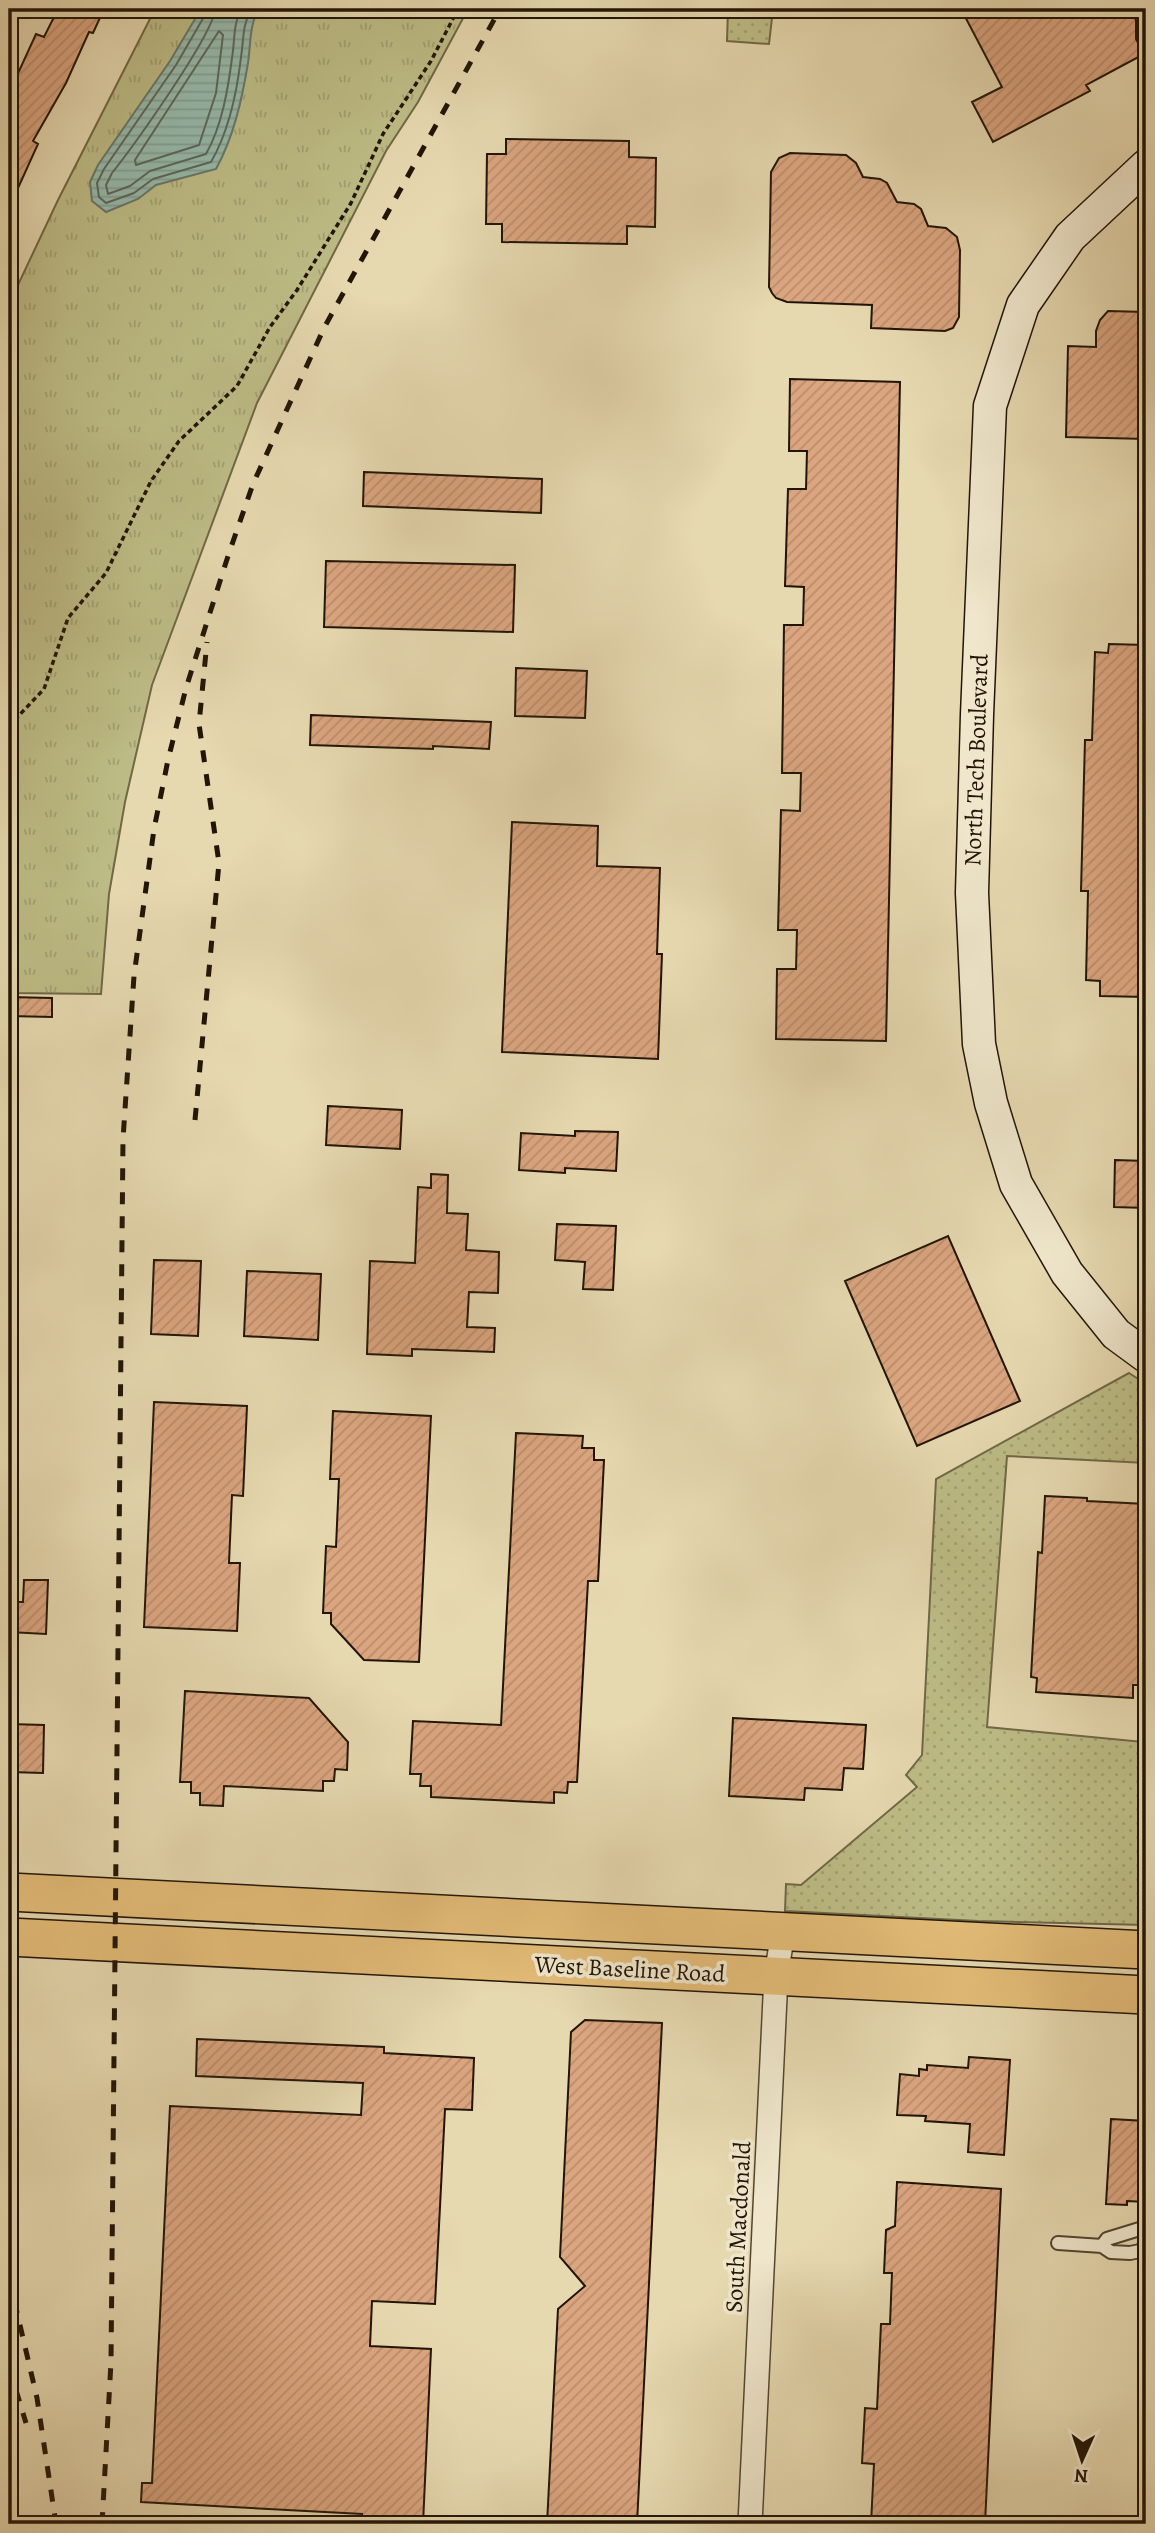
<svg xmlns="http://www.w3.org/2000/svg" width="1155" height="2533" font-family="Alegreya,serif">
  <style>
    .grass { fill: url(#grass-tufts); stroke: #706846; stroke-width: 2 }
    .park { fill: url(#park-dots); stroke: #706846; stroke-width: 2 }
    .water { fill: url(#water-rules); stroke: #68786a; stroke-width: 2 }
    .lines { fill: none; stroke-linecap: round; stroke-linejoin: round }
    .shore { stroke: #5c685a; stroke-width: 2 }
    .building { fill: url(#building-hatch); stroke: #221507; stroke-width: 2 }
    .lane-casing { stroke: #534631; stroke-width: 16 }
    .street-casing { stroke: #534631; stroke-width: 26 }
    .secondary-casing { stroke: #221507; stroke-width: 35 }
    .primary-casing { stroke: #221507; stroke-width: 40 }
    .path { stroke: #221507; stroke-width: 3.5; stroke-dasharray: 5 3.5; stroke-linecap: butt }
    .lane { stroke: #efe6cb; stroke-width: 12 }
    .street { stroke: #efe6cb; stroke-width: 23 }
    .secondary { stroke: #efe6cb; stroke-width: 32 }
    .primary { stroke: #e3bc78; stroke-width: 37 }
    .rail { stroke: #221507; stroke-width: 5; stroke-dasharray: 12 12; stroke-linecap: butt }
    .labels { text-anchor: middle; stroke-width: 7; stroke-linejoin: round; paint-order: stroke }
    .street-label { font-size: 24px; fill: #221507; stroke: #efe6cb }
  </style>
  <defs>
    <pattern id="grass-tufts" width="24" height="20" patternUnits="userSpaceOnUse" patternTransform="scale(1.75)"><rect width="24" height="20" fill="#bdbc86"/><path d="M3 7l-1-3M5 7V3M7 7l1-3M15 17l-1-3M17 17v-4M19 17l1-3" fill="none" stroke="#a2a172"/></pattern>
    <pattern id="park-dots" width="8" height="8" patternUnits="userSpaceOnUse" patternTransform="scale(1.75)"><rect width="8" height="8" fill="#bdbc86"/><path d="M2 2h.1M6 6h.1" fill="none" stroke="#a2a172" stroke-width="1.8" stroke-linecap="round"/></pattern>
    <pattern id="water-rules" width="6" height="5" patternUnits="userSpaceOnUse" patternTransform="scale(1.75)"><rect width="6" height="5" fill="#96baac"/><path d="M0 2.5h6" fill="none" stroke="#819f92"/></pattern>
    <pattern id="building-hatch" width="6" height="6" patternUnits="userSpaceOnUse" patternTransform="scale(1.75)"><rect width="6" height="6" fill="#daa57f"/><path d="M-1 1l2-2M0 6l6-6M5 7l2-2" fill="none" stroke="#bb8d6c"/></pattern>
  </defs>
  <rect width="100%" height="100%" fill="#e6d8af"/>
  <filter id="stains"><feTurbulence type="fractalNoise" baseFrequency=".00286" numOctaves="4"/><feColorMatrix values="0 0 0 0 .2 0 0 0 0 .09 0 0 0 0 .02 0 0 0 .5 -.17"/></filter>
  <radialGradient id="worn" r=".72"><stop offset=".6" stop-color="#630" stop-opacity="0"/><stop offset="1" stop-color="#630" stop-opacity=".3"/></radialGradient>
  <path class="grass" d="M 155,9 L 468,9 L 418,102 L 386,151 L 257,403 L 152,685 L 125,802 L 109,894 L 101,994 L 9,993 L 9,304 L 58,200 Z"/>
  <path class="park" d="M 728,9 L 773,9 L 769,44 L 727,41 Z
    M 1129,1373 L 1146,1384 L 1146,1463 L 1007,1456 L 987,1727 L 1143,1742 L 1146,1729 L 1146,1925 L 978,1921 L 785,1911 L 786,1884 L 801,1885 L 917,1787 L 906,1775 L 922,1755 L 936,1479 Z"/>
  <path class="water" d="M 201,9 L 258,9 C 249,29 251,42 248,63 C 242,99 234,136 216,169 L 156,185 L 138,199 L 106,212 L 92,201 L 90,182 L 98,165 L 170,61 Z"/>
  <g class="lines">
    <path class="shore" d="M 206,9 L 205,15 L 176,65 L 104,169 L 97,183 L 99,197 L 106,203 L 134,193 L 153,179 L 211,162 C 229,131 237,92 241,57 C 244,38 242,27 251,9
      M 215,9 C 214,34 132,148 112,173 L 106,185 L 108,194 L 130,186 L 150,171 L 206,154 C 222,126 228,89 232,58 C 235,40 233,25 241,9
      M 219,31 L 223,35 L 216,93 L 199,145 L 136,165 L 135,160 Z"/>
  </g>
  <path class="building" d="M 58,9 L 104,9 L 93,33 L 89,32 L 66,83 L 33,141 L 38,144 L 9,208 L 9,93 L 36,34 L 44,37 Z
    M 961,9 L 1129,9 L 1136,20 L 1136,39 L 1144,54 L 1086,85 L 1090,91 L 993,142 L 972,102 L 1002,87 Z
    M 506,139 L 629,141 L 629,157 L 656,158 L 655,227 L 627,226 L 627,244 L 502,242 L 502,224 L 486,224 L 487,154 L 506,154 Z
    M 790,153 L 846,155 L 856,163 L 863,177 L 880,179 L 887,183 L 897,202 L 914,204 L 921,209 L 928,226 L 946,228 L 957,237 L 960,250 L 959,317 L 953,328 L 945,331 L 871,328 L 872,305 L 787,302 L 776,298 L 772,293 L 769,287 L 771,172 L 779,158 Z
    M 1108,311 L 1146,312 L 1146,439 L 1066,437 L 1068,346 L 1096,347 L 1096,331 L 1100,320 Z
    M 790,379 L 900,382 L 886,1041 L 776,1039 L 777,969 L 796,969 L 797,930 L 778,930 L 781,810 L 800,811 L 801,773 L 782,773 L 784,625 L 803,625 L 804,587 L 785,586 L 788,489 L 806,489 L 807,451 L 789,451 Z
    M 364,472 L 542,479 L 541,513 L 363,506 Z
    M 326,561 L 515,565 L 513,632 L 324,627 Z
    M 1109,644 L 1146,645 L 1146,997 L 1100,996 L 1100,981 L 1086,980 L 1088,891 L 1081,891 L 1085,740 L 1092,740 L 1095,652 L 1108,653 Z
    M 516,668 L 587,671 L 585,718 L 515,716 Z
    M 311,715 L 491,722 L 489,749 L 433,746 L 433,749 L 310,745 Z
    M 512,822 L 598,826 L 597,866 L 660,868 L 657,954 L 662,954 L 658,1059 L 502,1052 Z
    M 9,997 L 52,998 L 52,1017 L 9,1016 Z
    M 328,1106 L 402,1110 L 400,1149 L 326,1145 Z
    M 575,1131 L 618,1132 L 616,1171 L 565,1168 L 565,1173 L 519,1170 L 521,1133 L 575,1136 Z
    M 1115,1160 L 1146,1161 L 1146,1208 L 1114,1207 Z
    M 431,1174 L 448,1175 L 447,1213 L 468,1214 L 466,1250 L 499,1252 L 498,1293 L 469,1292 L 467,1327 L 495,1328 L 494,1352 L 412,1349 L 412,1356 L 367,1354 L 370,1261 L 415,1263 L 418,1187 L 431,1188 Z
    M 557,1224 L 616,1226 L 613,1290 L 583,1289 L 585,1262 L 555,1260 Z
    M 948,1236 L 1020,1401 L 917,1446 L 845,1281 Z
    M 154,1260 L 201,1261 L 198,1336 L 151,1334 Z
    M 247,1271 L 321,1274 L 318,1340 L 244,1336 Z
    M 154,1402 L 247,1406 L 243,1496 L 232,1495 L 229,1563 L 240,1563 L 237,1631 L 144,1627 Z
    M 333,1411 L 431,1416 L 419,1662 L 364,1660 L 331,1624 L 331,1613 L 323,1613 L 326,1546 L 336,1547 L 339,1479 L 330,1479 Z
    M 516,1433 L 583,1436 L 582,1448 L 594,1448 L 594,1460 L 604,1460 L 598,1581 L 588,1581 L 577,1782 L 568,1782 L 567,1793 L 554,1792 L 554,1803 L 431,1797 L 431,1786 L 420,1786 L 421,1774 L 410,1774 L 413,1721 L 501,1725 Z
    M 1045,1496 L 1087,1498 L 1087,1501 L 1146,1504 L 1145,1643 L 1142,1643 L 1140,1685 L 1133,1685 L 1133,1698 L 1036,1692 L 1037,1678 L 1031,1677 L 1038,1552 L 1042,1553 Z
    M 24,1580 L 48,1580 L 46,1634 L 9,1632 L 9,1602 L 23,1602 Z
    M 185,1691 L 309,1698 L 348,1742 L 347,1770 L 335,1769 L 334,1781 L 323,1781 L 323,1791 L 224,1786 L 223,1806 L 200,1805 L 200,1793 L 191,1793 L 191,1782 L 180,1782 Z
    M 733,1718 L 866,1725 L 863,1769 L 844,1768 L 842,1790 L 805,1788 L 804,1800 L 729,1796 Z
    M 9,1724 L 44,1725 L 43,1773 L 9,1772 Z
    M 585,2020 L 662,2023 L 637,2524 L 547,2524 L 558,2309 L 585,2286 L 560,2257 L 571,2032 Z
    M 197,2039 L 384,2047 L 384,2053 L 474,2058 L 472,2110 L 445,2109 L 435,2304 L 372,2301 L 370,2346 L 431,2349 L 423,2524 L 362,2524 L 362,2514 L 141,2502 L 142,2483 L 152,2483 L 170,2106 L 361,2115 L 363,2083 L 196,2076 Z
    M 969,2057 L 1010,2060 L 1004,2155 L 968,2152 L 970,2124 L 925,2121 L 926,2116 L 897,2115 L 900,2074 L 919,2076 L 919,2069 L 927,2070 L 927,2065 L 968,2068 Z
    M 1111,2119 L 1146,2121 L 1146,2202 L 1127,2201 L 1127,2205 L 1106,2204 Z
    M 897,2182 L 1001,2189 L 985,2524 L 871,2524 L 874,2464 L 862,2463 L 865,2408 L 877,2409 L 881,2324 L 890,2324 L 892,2273 L 884,2273 L 886,2230 L 895,2226 Z"/>
  <g class="lines">
    <g class="lane-casing">
      <path id="lane" d="M 1058,2243 L 1102,2246 L 1111,2252 L 1130,2253 L 1140,2251 L 1146,2246
        M 1102,2246 L 1107,2239 L 1146,2227"/>
    </g>
    <g class="street-casing">
      <path id="street" d="M 750,2524 L 776,1976 L 783,1932"/>
    </g>
    <g class="secondary-casing">
      <path id="secondary" d="M 1146,166 L 1070,237 L 1023,305 L 990,406 L 977,715 L 972,893 L 979,1044 L 991,1103 L 1016,1184 L 1067,1273 L 1116,1334 L 1146,1356"/>
    </g>
    <g class="primary-casing">
      <path id="primary" d="M 9,1892 L 1146,1950
        M 9,1937 L 1146,1995"/>
    </g>
    <path class="path" d="M 9,726 L 44,689 L 68,618 L 106,573 L 151,481 L 179,441 L 237,386 L 270,327 L 297,290 L 351,203 L 383,134 L 431,61 L 458,9"/>
    <use href="#lane" class="lane"/>
    <use href="#street" class="street"/>
    <use href="#secondary" class="secondary"/>
    <use href="#primary" class="primary"/>
    <path class="rail" d="M 195,1120 L 219,863 L 199,724 L 207,642
      M 9,2278 L 37,2398 L 56,2524
      M 9,2367 L 26,2423
      M 102,2524 L 111,2362 L 123,1139 L 134,976 L 154,829 L 168,760 L 186,688 L 229,553 L 253,484 L 324,328 L 500,9"/>
  </g>
  <g class="labels">
    <g class="street-label">
      <text transform="translate(976 760) rotate(-88)" y="8">North Tech Boulevard</text>
      <text transform="translate(630 1969) rotate(3)" y="8">West Baseline Road</text>
      <text transform="translate(738 2227) rotate(-87)" y="8">South Macdonald</text>
    </g>
  </g>
  <rect width="1155" height="2533" fill="none" stroke="#e6d8af" stroke-width="35"/>
  <rect x="10" y="10" width="1134" height="2512" fill="none" stroke="#221507" stroke-width="3.5"/>
  <rect x="18" y="18" width="1120" height="2498" fill="none" stroke="#221507" stroke-width="2"/>
  <g transform="translate(1082 2460) rotate(183)" stroke="#efe6cb" stroke-width="5" paint-order="stroke">
  <path d="M0-5L12 26L0 18L-12 26Z" fill="#221507"/>
  <text y="-10" font-size="19" font-weight="bold" text-anchor="middle" fill="#221507">N</text>
  </g>
  <rect width="100%" height="100%" filter="url(#stains)"/>
  <rect width="100%" height="100%" fill="url(#worn)"/>
</svg>
